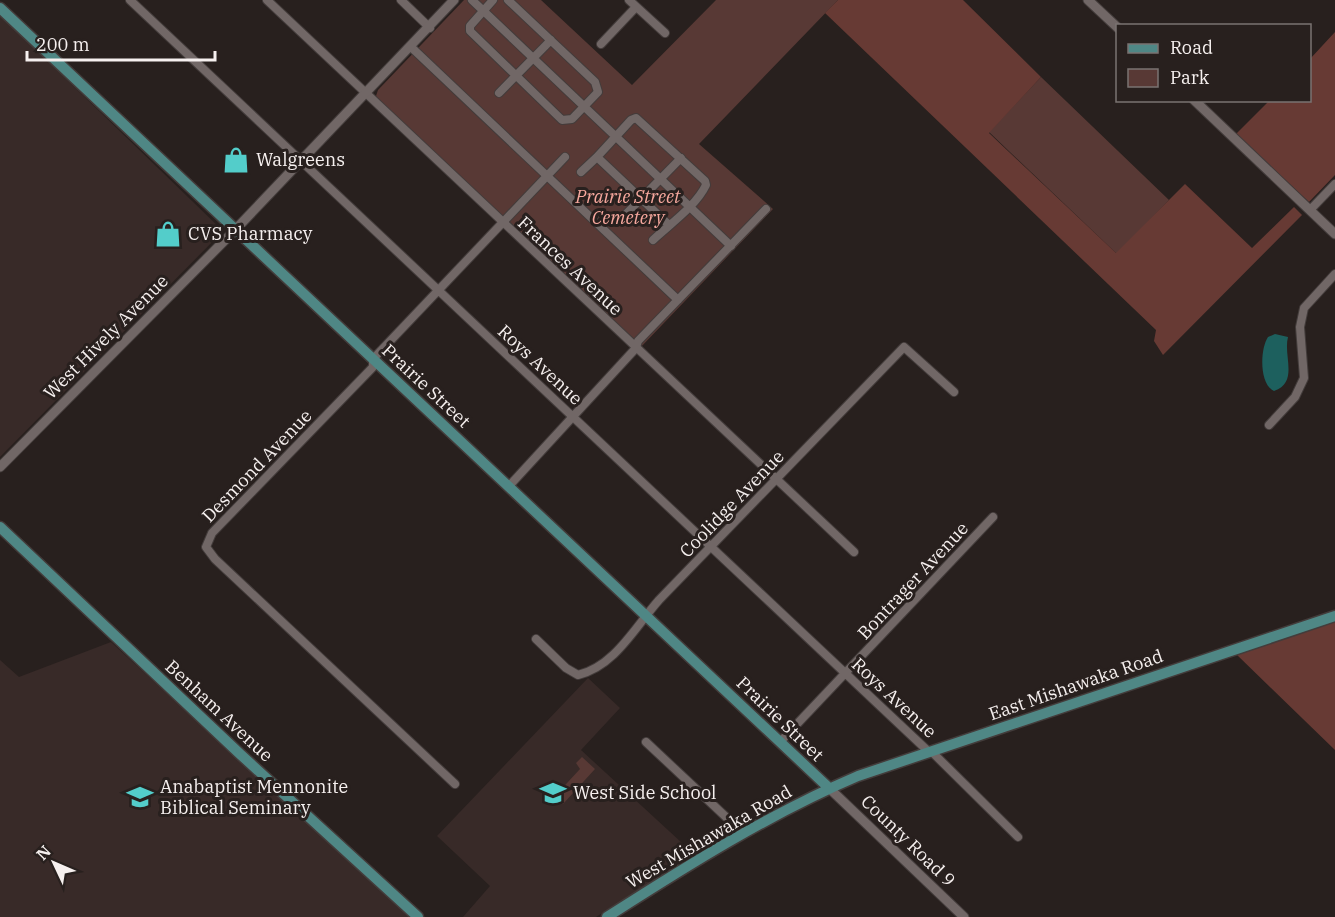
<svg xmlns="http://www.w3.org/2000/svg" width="1335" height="917" font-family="'IBM Plex Serif',serif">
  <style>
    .built { fill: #382a28 }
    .green { fill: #583935 }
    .forest { fill: #673a34 }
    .water { fill: #1d605e }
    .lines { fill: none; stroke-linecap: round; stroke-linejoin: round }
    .minor-casing { stroke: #433c3b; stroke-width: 10 }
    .tertiary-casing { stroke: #433c3b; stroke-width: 11 }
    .secondary-casing { stroke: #433c3b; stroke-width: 13 }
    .minor { stroke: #716766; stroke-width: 8 }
    .tertiary { stroke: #716766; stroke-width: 9 }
    .secondary { stroke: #4f8785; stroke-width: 10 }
    .labels { text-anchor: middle; stroke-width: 6; stroke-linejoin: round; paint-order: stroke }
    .poi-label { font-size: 18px; fill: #f6f0ef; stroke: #28201e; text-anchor: start }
    .park-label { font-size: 18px; font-style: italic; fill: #f7a89e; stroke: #28201e }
    .street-label { font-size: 18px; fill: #f6f0ef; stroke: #28201e }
  </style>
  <rect width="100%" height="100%" fill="#28201e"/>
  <path class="built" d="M 0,15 L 223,231 L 0,457 Z
    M 111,642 L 410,917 L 0,917 L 0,660 L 19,677 Z
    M 588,678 L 620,708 L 581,750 L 694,854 L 596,917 L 463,917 L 490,886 L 437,836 Z"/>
  <path class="green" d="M 464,0 L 541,0 L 632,85 L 716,0 L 838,0 L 699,144 L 773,209 L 640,348 L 379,101 L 376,96 L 378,90 Z
    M 1041,77 L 1169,200 L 1117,254 L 989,132 Z
    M 582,757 L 595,769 L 563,804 L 555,796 L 580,769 L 576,763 Z"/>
  <path class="forest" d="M 838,0 L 963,0 L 1041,77 L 989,133 L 1116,253 L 1185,184 L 1252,248 L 1294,207 L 1302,215 L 1163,355 L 1154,341 L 1156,330 L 825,13 Z
    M 1335,32 L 1335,175 L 1309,202 L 1236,134 L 1269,101 L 1310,100 L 1310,59 Z
    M 1335,620 L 1335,750 L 1235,653 Z"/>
  <path class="water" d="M 1275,334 L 1288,337 C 1283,356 1299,382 1274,391 C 1259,384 1260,349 1268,337 Z"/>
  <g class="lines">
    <g class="minor-casing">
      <path id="minor" d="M 130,0 L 929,752
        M 267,0 L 854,552
        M 401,0 L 430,28
        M 472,0 L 731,246
        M 493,0 L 470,26 L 470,31 L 562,120 L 572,119 L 598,92 L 595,82 L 508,0
        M 629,0 L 665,33
        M 601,44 L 636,7
        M 411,47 L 678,300
        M 499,93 L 551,40
        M 581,172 L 597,157
        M 1310,210 L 1335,184
        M 626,214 L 681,158
        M 653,240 C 670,224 696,206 706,185 L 705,181 L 636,118 L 631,120 L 597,157 L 669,225
        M 1269,425 L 1295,397 L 1304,378 L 1300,327 L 1304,308 L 1335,274
        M 509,486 L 636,348 L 638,341 L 766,209
        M 536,639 L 566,668 L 578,675 C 615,666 635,627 659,600 L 904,347 L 954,392
        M 646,742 L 742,832
        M 780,742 L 993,517
        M 932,752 L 1018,837
        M 455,784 L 215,559 L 206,547 L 212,533 L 373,367 L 373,359 L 565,157"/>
    </g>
    <g class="tertiary-casing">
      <path id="tertiary" d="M 1088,0 L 1118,28
        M 1194,100 L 1335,234
        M 0,467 L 235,230 L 454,0
        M 829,788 L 964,917"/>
    </g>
    <g class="secondary-casing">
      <path id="secondary" d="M 0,8 L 829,788
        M 0,527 L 240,754 L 418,917
        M 607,917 C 688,865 769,814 858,776 L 1335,616"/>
    </g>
    <use href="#minor" class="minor"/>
    <use href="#tertiary" class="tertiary"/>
    <use href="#secondary" class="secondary"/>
  </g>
  <defs>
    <g id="shop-bare" transform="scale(2.07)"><path d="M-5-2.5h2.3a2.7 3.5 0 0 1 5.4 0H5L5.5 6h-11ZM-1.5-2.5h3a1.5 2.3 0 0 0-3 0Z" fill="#53cdca" stroke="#28201e" stroke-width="2.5" paint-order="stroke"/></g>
    <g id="school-bare" transform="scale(2.07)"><path d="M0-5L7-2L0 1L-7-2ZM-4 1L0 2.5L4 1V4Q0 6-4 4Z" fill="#53cdca" stroke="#28201e" stroke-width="2.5" paint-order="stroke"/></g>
    <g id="university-bare" transform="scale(2.07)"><path d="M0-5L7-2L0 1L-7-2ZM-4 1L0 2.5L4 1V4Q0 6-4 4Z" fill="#53cdca" stroke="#28201e" stroke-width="2.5" paint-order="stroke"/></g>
  </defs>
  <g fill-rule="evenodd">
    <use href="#shop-bare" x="236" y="160"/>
    <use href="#shop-bare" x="168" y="234"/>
    <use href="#school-bare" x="553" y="793"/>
    <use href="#university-bare" x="140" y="797"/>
  </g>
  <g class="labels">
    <g class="poi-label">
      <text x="256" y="166">Walgreens</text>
      <text x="188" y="240">CVS Pharmacy</text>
      <text x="160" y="793">Anabaptist Mennonite<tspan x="160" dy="21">Biblical Seminary</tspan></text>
      <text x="573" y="799">West Side School</text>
    </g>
    <g class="park-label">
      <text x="628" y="203">Prairie Street<tspan x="628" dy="21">Cemetery</tspan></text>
    </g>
    <g class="street-label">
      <text transform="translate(570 266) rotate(43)" y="6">Frances Avenue</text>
      <text transform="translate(106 337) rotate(-45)" y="6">West Hively Avenue</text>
      <text transform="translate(540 365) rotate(43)" y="6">Roys Avenue</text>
      <text transform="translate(426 386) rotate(43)" y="6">Prairie Street</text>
      <text transform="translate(257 466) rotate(-46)" y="6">Desmond Avenue</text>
      <text transform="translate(732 504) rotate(-46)" y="6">Coolidge Avenue</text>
      <text transform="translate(913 581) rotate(-47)" y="6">Bontrager Avenue</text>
      <text transform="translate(1076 685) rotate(-19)" y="6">East Mishawaka Road</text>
      <text transform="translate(894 698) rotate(43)" y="6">Roys Avenue</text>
      <text transform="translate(219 711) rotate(43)" y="6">Benham Avenue</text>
      <text transform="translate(780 719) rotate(44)" y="6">Prairie Street</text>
      <text transform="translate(709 837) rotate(-30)" y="6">West Mishawaka Road</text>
      <text transform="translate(908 841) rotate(44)" y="6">County Road 9</text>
    </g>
  </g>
  <rect x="1116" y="24" width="195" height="78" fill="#28201e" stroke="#7a7372" stroke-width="1.5"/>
  <rect x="1128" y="44" width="30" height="9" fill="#4f8785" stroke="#7a7372" stroke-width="1.5"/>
  <text x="1170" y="54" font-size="18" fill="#f6f0ef">Road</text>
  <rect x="1128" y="69" width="30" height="18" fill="#583935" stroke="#7a7372" stroke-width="1.5"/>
  <text x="1170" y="84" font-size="18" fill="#f6f0ef">Park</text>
  <g transform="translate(54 863) rotate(314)" stroke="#28201e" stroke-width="4.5" paint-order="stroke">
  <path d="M0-4.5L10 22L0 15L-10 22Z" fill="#f6f0ef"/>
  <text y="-9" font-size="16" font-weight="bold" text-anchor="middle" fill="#f6f0ef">N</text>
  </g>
  <path d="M27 51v9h188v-9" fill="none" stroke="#f6f0ef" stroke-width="3"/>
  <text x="36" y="51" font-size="18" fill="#f6f0ef" stroke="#28201e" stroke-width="4.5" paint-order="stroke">200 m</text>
</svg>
